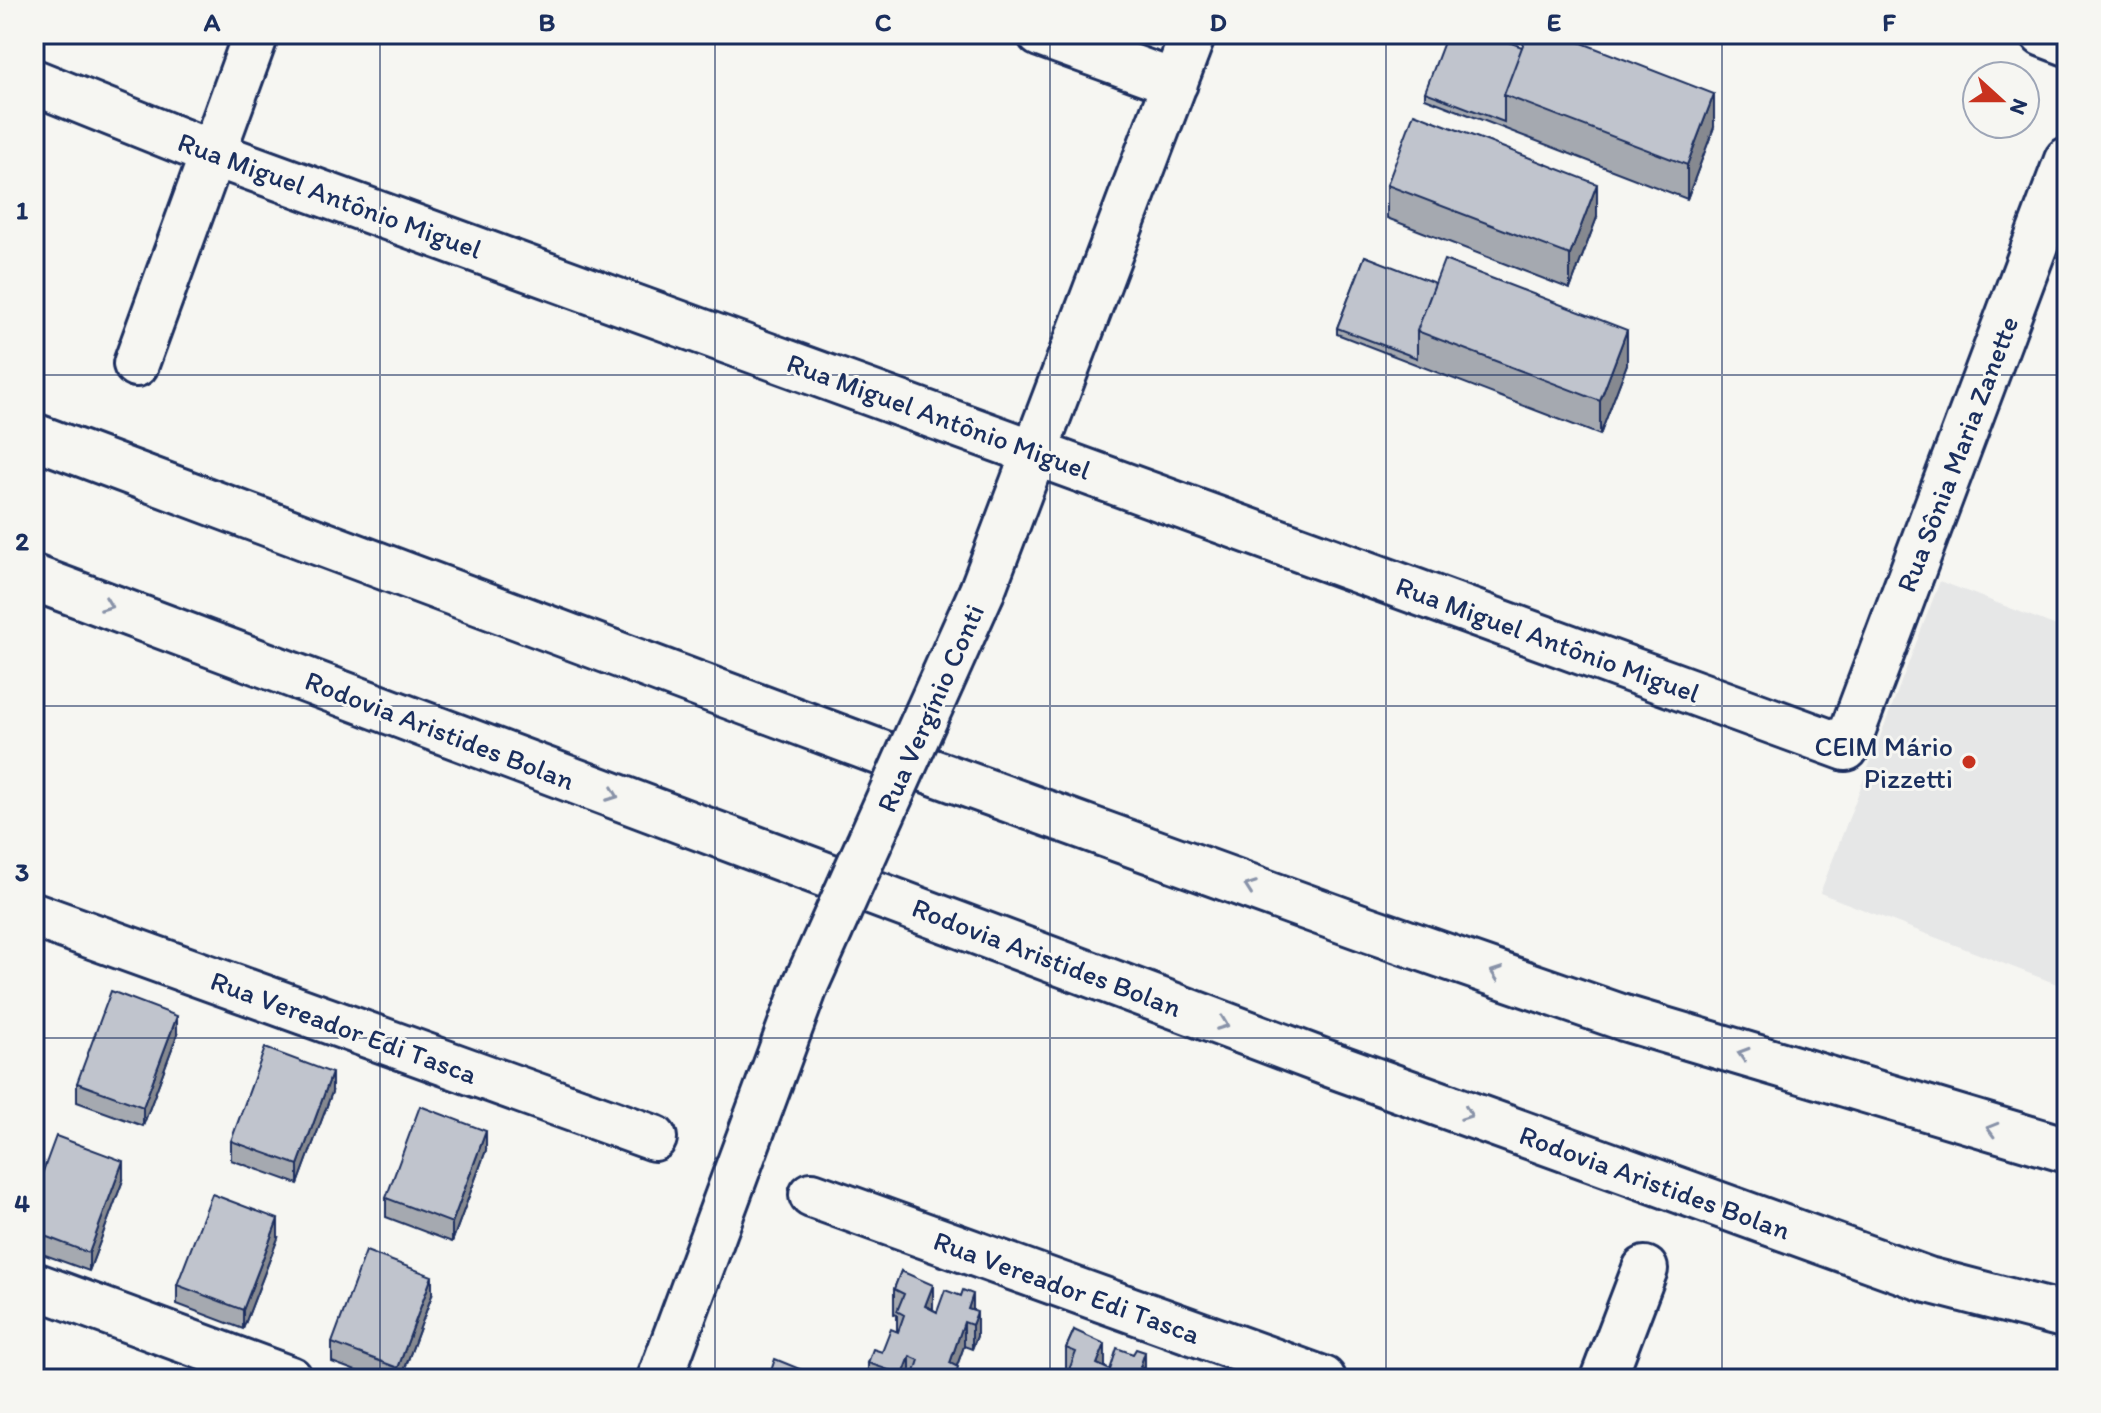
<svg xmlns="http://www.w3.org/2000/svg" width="2101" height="1413" font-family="Itim,sans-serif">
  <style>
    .built { fill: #e6e7e7 }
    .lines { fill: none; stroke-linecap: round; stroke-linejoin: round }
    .minor-casing { stroke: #1b2f5e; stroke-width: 50 }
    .highway-casing { stroke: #1b2f5e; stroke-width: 50 }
    .minor { stroke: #f6f6f2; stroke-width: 44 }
    .highway { stroke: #f6f6f2; stroke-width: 44 }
    .minor-bridge-casing { stroke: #1b2f5e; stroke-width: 50; stroke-linecap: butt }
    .minor-bridge { stroke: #f6f6f2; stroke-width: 44 }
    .wall { fill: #a5a9b0; stroke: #1b2f5e; stroke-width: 2 }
    .shaded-wall { fill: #868990; stroke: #1b2f5e; stroke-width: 2 }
    .building { fill: #c0c4cd; stroke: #1b2f5e; stroke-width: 2 }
    .oneway { stroke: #8892a8 }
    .grid { fill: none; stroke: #1b2f5e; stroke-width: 2; stroke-opacity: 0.55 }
    .poi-dot { fill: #c8321e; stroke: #f6f6f2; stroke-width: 3 }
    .labels { text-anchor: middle; stroke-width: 6; stroke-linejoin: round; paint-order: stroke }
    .street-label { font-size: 28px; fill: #1b2f5e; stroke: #f6f6f2 }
    .poi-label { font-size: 28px; fill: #1b2f5e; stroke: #f6f6f2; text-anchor: end }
    .neatline { fill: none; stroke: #1b2f5e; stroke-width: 3 }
    .grid-label { font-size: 26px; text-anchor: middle; font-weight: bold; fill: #1b2f5e }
  </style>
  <rect width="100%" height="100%" fill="#f6f6f2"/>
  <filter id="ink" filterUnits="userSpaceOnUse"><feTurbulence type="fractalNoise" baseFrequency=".0125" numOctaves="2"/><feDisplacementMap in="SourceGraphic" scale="16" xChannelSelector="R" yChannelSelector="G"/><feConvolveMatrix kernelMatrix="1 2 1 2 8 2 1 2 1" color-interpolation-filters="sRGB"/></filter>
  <g filter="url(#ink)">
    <path class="built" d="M 1940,581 L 2067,630 L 2067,988 L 1820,893 Z"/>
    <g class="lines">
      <g class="minor-casing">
        <path id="minor" d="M 1040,34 L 1175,83
          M 2043,34 L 2067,43
          M 34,82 L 211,153 L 1846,748 L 2067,160
          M 136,364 L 256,34
          M 982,591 L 1193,34
          M 34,915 L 654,1138
          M 812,1195 L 1323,1379
          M 34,1285 L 290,1379
          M 660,1379 L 806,984
          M 1603,1379 L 1645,1269"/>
      </g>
      <g class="highway-casing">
        <path id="highway" d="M 34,436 L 919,767 L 1364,928 L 1624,1018 L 2067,1150
          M 34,578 L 1335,1066 L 1928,1280 L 2067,1316"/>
      </g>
      <use href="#minor" class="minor"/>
      <use href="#highway" class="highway"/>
      <g class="minor-bridge-casing">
        <path id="minor-bridge" d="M 806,984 L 982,591"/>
      </g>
      <use href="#minor-bridge" class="minor-bridge"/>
    </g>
    <path class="wall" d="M 1522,47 L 1714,127 L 1687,199 L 1425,98 L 1425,92 Z
      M 1387,185 L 1597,217 L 1570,289 L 1387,218 Z
      M 1365,256 L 1627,364 L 1600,435 L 1337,334 L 1337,328 Z
      M 177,1035 L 143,1126 L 77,1102 L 77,1083 Z
      M 332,1092 L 298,1184 L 231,1160 L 231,1141 Z
      M 486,1150 L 452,1242 L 386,1217 L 386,1198 Z
      M 123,1180 L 89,1271 L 34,1251 L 34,1196 Z
      M 278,1238 L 243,1329 L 177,1304 L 177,1285 Z
      M 901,1271 L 933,1310 L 937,1312 L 973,1311 L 977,1336 L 972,1349 L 964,1346 L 957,1366 L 958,1379 L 868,1379 L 868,1363 L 882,1352 L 897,1332 L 897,1315 L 894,1314 L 894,1289 Z
      M 432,1295 L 401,1379 L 377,1379 L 332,1362 L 332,1343 Z
      M 1074,1330 L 1105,1368 L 1110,1370 L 1145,1369 L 1149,1379 L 1069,1379 L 1069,1374 L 1066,1373 L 1066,1348 Z"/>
    <path class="shaded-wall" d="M 1714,94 L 1714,127 L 1687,199 L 1687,165 Z
      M 1597,184 L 1597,217 L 1570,289 L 1570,255 Z
      M 1627,330 L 1627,364 L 1600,435 L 1600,401 Z
      M 177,1016 L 177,1035 L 143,1126 L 143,1107 Z
      M 332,1073 L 332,1092 L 298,1184 L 298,1165 Z
      M 486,1131 L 486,1150 L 452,1242 L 452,1223 Z
      M 123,1161 L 123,1180 L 89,1271 L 89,1253 Z
      M 278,1219 L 278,1238 L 243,1329 L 243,1310 Z
      M 432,1276 L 432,1295 L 401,1379 L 398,1379 L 398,1368 Z
      M 933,1285 L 933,1309 L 925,1306 Z
      M 973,1294 L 973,1318 L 968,1309 Z
      M 977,1312 L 977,1336 L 972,1349 L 972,1325 Z
      M 964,1322 L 964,1346 L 952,1379 L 950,1363 Z
      M 1105,1344 L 1105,1368 L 1097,1364 Z
      M 1145,1352 L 1145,1377 L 1140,1367 Z
      M 910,1356 L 910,1379 L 903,1379 L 903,1375 Z"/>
    <path class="building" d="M 1447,34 L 1488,34 L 1522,47 L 1504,95 L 1504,122 L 1425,92 Z
      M 1527,34 L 1559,34 L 1714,94 L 1687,165 L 1504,95 Z
      M 1414,113 L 1597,184 L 1570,255 L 1387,185 Z
      M 1365,256 L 1435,283 L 1417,331 L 1417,358 L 1337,328 Z
      M 1444,260 L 1627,330 L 1600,401 L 1417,331 Z
      M 111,991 L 177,1016 L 143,1107 L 77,1083 Z
      M 265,1048 L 332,1073 L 298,1165 L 231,1141 Z
      M 420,1106 L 486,1131 L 452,1223 L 386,1198 Z
      M 56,1136 L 123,1161 L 89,1253 L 34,1232 L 34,1196 Z
      M 212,1194 L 278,1219 L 243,1310 L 177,1285 Z
      M 366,1251 L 432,1276 L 398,1368 L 332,1343 Z
      M 901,1271 L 933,1285 L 925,1306 L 937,1312 L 945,1290 L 961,1296 L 963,1290 L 973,1294 L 968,1309 L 977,1312 L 972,1325 L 964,1322 L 950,1363 L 958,1367 L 954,1379 L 913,1378 L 919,1360 L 910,1356 L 903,1375 L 868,1363 L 873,1349 L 882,1352 L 891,1329 L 898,1332 L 904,1315 L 897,1311 L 904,1294 L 894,1289 Z
      M 1074,1330 L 1105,1344 L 1097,1364 L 1110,1370 L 1117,1348 L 1133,1354 L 1136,1349 L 1145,1352 L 1140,1367 L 1149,1371 L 1146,1379 L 1074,1379 L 1076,1373 L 1069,1370 L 1076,1352 L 1066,1348 Z
      M 775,1359 L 807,1372 L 804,1379 L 773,1379 L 769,1377 Z"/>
    <defs><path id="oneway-chevron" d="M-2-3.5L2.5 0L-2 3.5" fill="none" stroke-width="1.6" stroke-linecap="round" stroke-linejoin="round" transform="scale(2)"/></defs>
    <g class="oneway">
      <use href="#oneway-chevron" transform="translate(107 605) rotate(21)"/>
      <use href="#oneway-chevron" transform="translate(613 795) rotate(21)"/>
      <use href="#oneway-chevron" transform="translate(1250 887) rotate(-160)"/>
      <use href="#oneway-chevron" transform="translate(1496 973) rotate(-161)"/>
      <use href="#oneway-chevron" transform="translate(1223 1024) rotate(21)"/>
      <use href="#oneway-chevron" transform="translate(1743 1054) rotate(-163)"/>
      <use href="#oneway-chevron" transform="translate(1467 1114) rotate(20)"/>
      <use href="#oneway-chevron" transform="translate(1992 1129) rotate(-164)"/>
    </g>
  </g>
  <path class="grid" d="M 380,34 L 380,1379M 715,34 L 715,1379M 1050,34 L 1050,1379M 1386,34 L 1386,1379M 1722,34 L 1722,1379M 34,375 L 2067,375M 34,706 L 2067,706M 34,1038 L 2067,1038"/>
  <circle class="poi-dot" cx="1969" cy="762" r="8"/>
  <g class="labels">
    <g class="street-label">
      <text transform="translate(330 195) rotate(20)" y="10">Rua Miguel Antônio Miguel</text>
      <text transform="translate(939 416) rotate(20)" y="10">Rua Miguel Antônio Miguel</text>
      <text transform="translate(1957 454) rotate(-69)" y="10">Rua Sônia Maria Zanette</text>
      <text transform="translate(1548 639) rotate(20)" y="10">Rua Miguel Antônio Miguel</text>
      <text transform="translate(930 708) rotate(-66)" y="10">Rua Vergínio Conti</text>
      <text transform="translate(440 730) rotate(21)" y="10">Rodovia Aristides Bolan</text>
      <text transform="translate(1047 957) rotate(21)" y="10">Rodovia Aristides Bolan</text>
      <text transform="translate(344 1027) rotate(20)" y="10">Rua Vereador Edi Tasca</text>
      <text transform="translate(1655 1182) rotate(20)" y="10">Rodovia Aristides Bolan</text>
      <text transform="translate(1067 1287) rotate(20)" y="10">Rua Vereador Edi Tasca</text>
    </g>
    <g class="poi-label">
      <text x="1953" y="756">CEIM Mário<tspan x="1953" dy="32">Pizzetti</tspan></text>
    </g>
  </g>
  <rect width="2101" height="1413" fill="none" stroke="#f6f6f2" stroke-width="88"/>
  <g transform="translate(2001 100) rotate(111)"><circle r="38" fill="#f6f6f2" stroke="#9ea6b7" stroke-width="2"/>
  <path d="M0-6L14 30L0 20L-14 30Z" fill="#c8321e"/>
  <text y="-12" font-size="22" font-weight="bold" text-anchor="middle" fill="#1b2f5e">N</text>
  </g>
  <rect x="44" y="44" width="2013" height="1325" class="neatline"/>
  <g class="grid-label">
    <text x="212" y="31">A</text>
    <text x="547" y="31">B</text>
    <text x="883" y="31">C</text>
    <text x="1218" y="31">D</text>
    <text x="1554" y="31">E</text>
    <text x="1889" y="31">F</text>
    <text x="22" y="219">1</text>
    <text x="22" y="550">2</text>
    <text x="22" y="881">3</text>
    <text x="22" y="1212">4</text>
  </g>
</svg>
